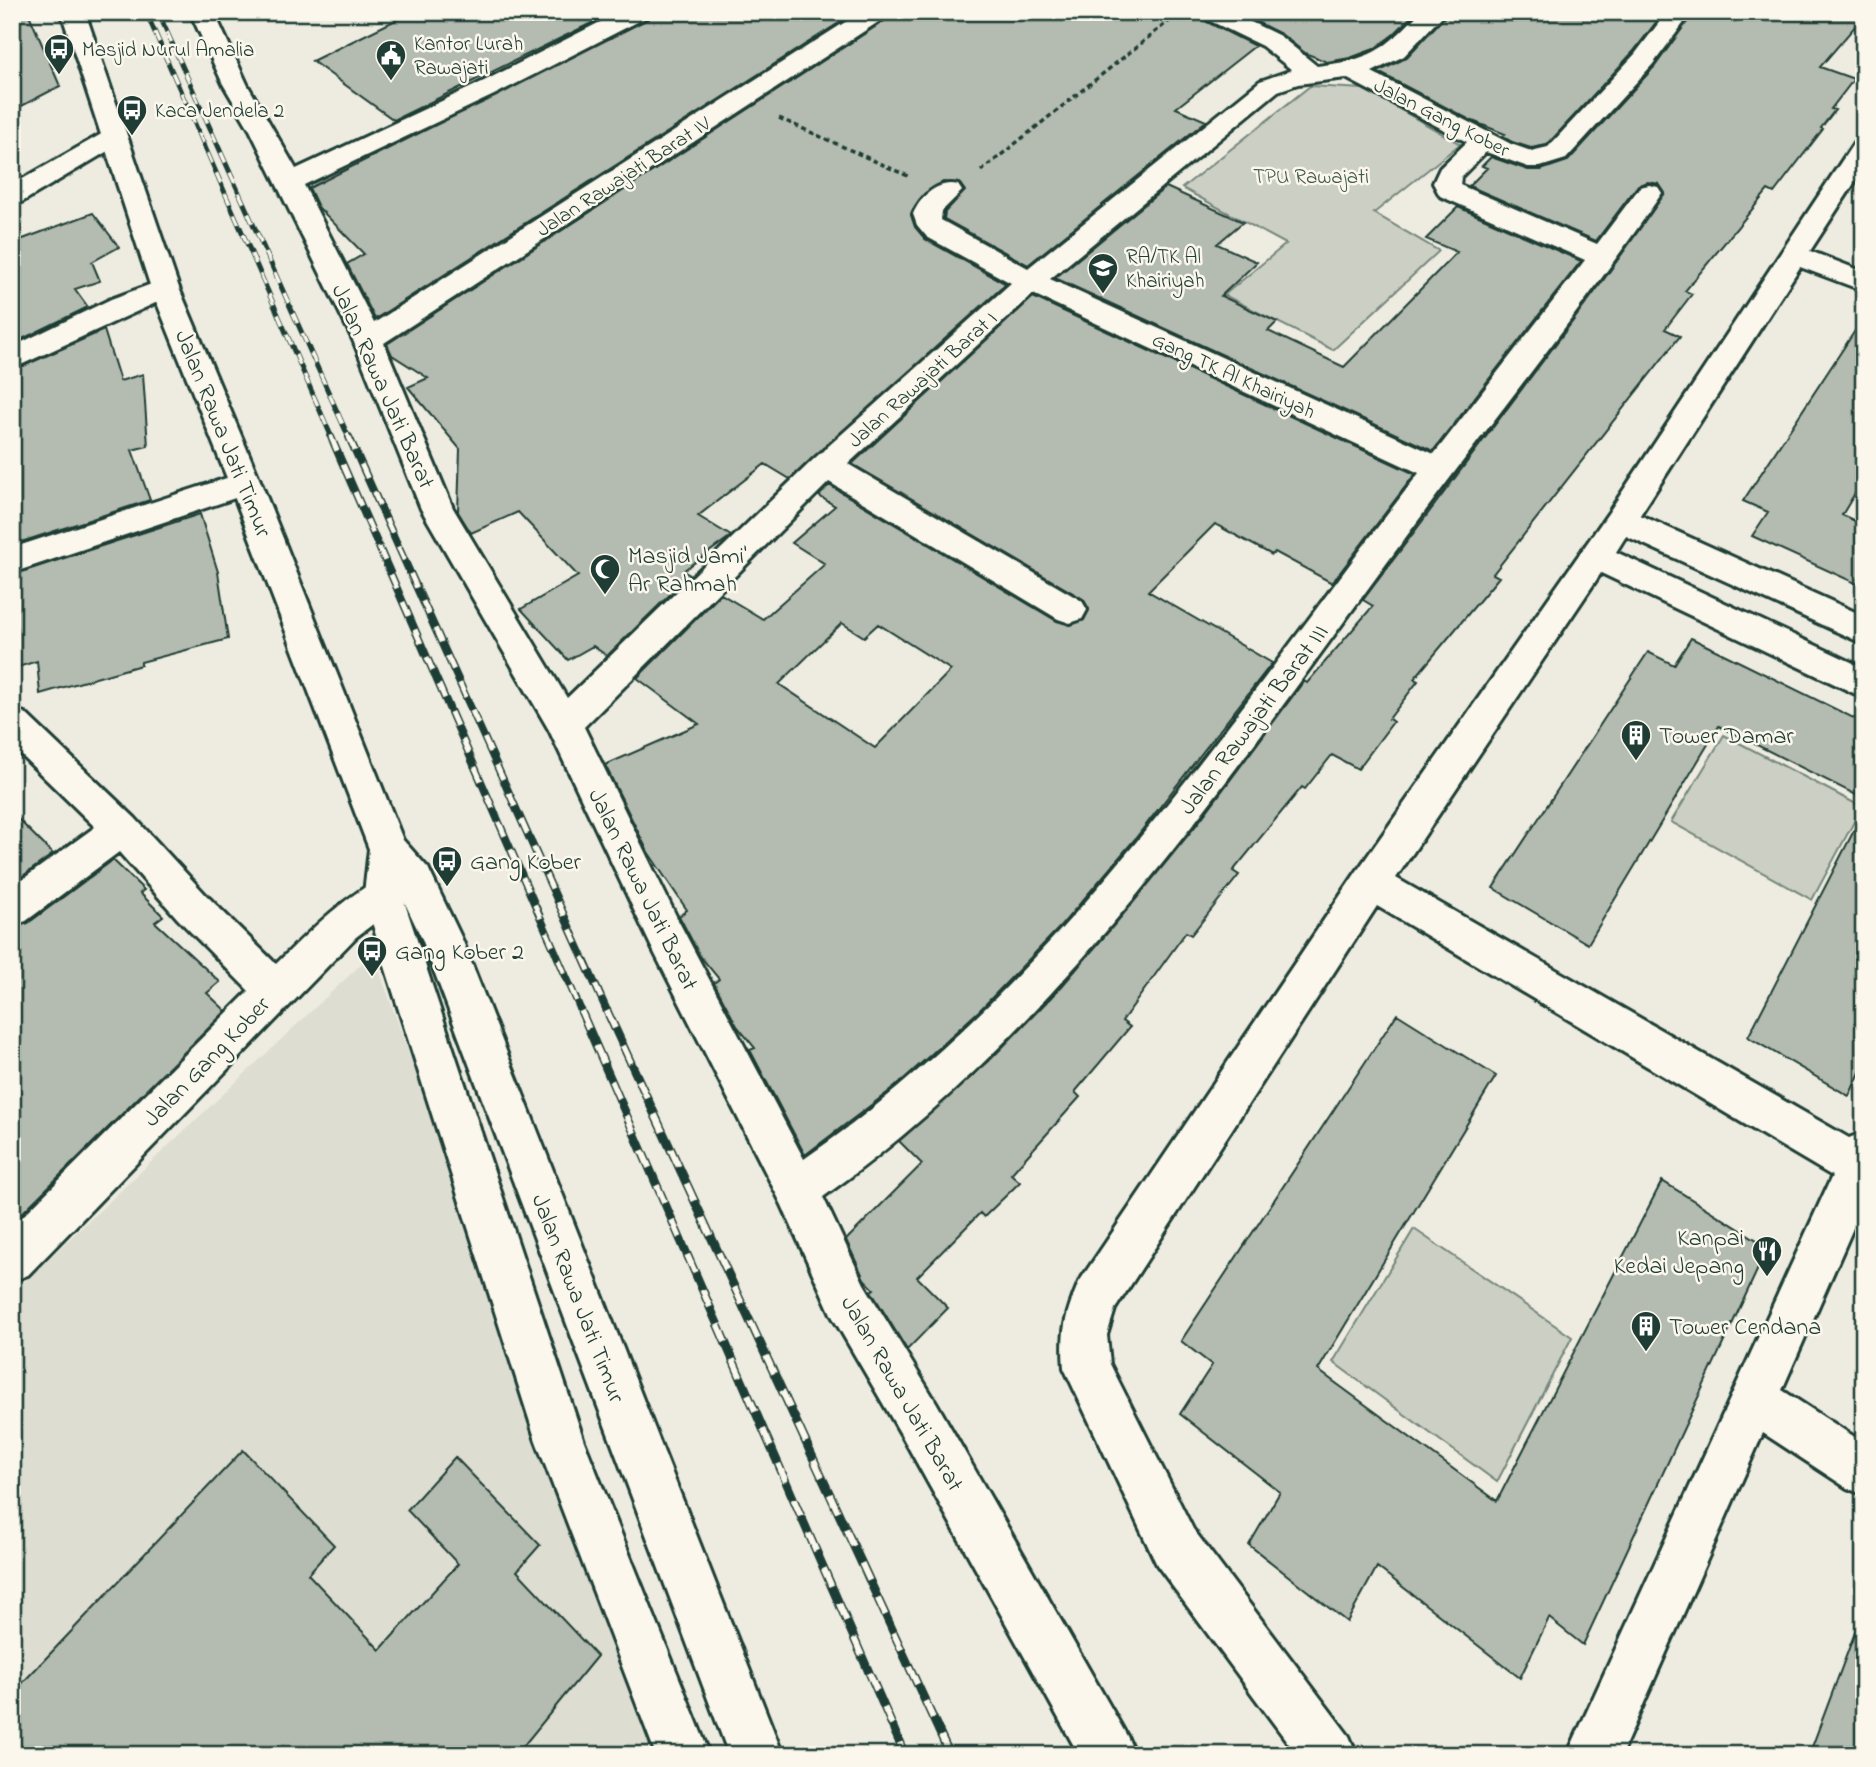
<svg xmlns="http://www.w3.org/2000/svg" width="1876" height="1767" font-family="'Indie Flower',sans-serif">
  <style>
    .built { fill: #ddddd2 }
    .green { fill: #cbcfc4; stroke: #75867c; stroke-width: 2 }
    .building { fill: #b4bbb0; stroke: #1f3d34; stroke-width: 2; fill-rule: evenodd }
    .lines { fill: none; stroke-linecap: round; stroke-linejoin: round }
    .minor-casing { stroke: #1f3d34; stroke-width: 6 }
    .major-casing { stroke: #1f3d34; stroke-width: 6 }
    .path { stroke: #1f3d34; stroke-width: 3.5; stroke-dasharray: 5 3.5; stroke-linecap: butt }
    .minor { fill: #fbf7ec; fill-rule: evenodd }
    .major { fill: #fbf7ec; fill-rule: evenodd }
    .rail-far2-casing { stroke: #1f3d34; stroke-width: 5 }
    .rail-far1-casing { stroke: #1f3d34; stroke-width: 8 }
    .rail-casing { stroke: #1f3d34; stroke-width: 9 }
    .rail-far2 { stroke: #fbf7ec; stroke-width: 3.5; stroke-dasharray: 11; stroke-linecap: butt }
    .rail-far1 { stroke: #fbf7ec; stroke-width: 5; stroke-dasharray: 15; stroke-linecap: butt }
    .rail { stroke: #fbf7ec; stroke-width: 6; stroke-dasharray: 19; stroke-linecap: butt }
    .labels { text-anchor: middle; stroke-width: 5; stroke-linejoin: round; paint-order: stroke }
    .far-poi-label { font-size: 21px; fill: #1f3d34; stroke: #fbf7ec; text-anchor: start }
    .far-street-label { font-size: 21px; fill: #1f3d34; stroke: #fbf7ec }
    .far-park-label { font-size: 21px; fill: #415a51; stroke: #fbf7ec }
    .street-label { font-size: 24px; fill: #1f3d34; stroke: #fbf7ec }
    .poi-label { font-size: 24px; fill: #1f3d34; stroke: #fbf7ec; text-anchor: start }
  </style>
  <rect width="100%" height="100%" fill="#eeece1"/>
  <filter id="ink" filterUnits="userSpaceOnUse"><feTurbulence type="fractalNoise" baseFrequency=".0143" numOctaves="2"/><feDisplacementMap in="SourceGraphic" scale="14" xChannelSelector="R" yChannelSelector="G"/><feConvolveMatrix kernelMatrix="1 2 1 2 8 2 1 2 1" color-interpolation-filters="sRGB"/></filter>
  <g filter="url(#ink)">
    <path class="built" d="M 373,953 L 660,1755 L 12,1755 L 12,1293 Z"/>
    <path class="green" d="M 1310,86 L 1364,89 L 1460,144 L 1374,213 L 1439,251 L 1333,350 L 1224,295 L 1286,244 L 1182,188 Z
      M 1724,735 L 1862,807 L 1812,900 L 1671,822 Z
      M 1414,1229 L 1572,1337 L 1497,1482 L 1333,1362 Z"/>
    <path class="building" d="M 12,12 L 28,12 L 60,86 L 12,111 Z
      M 412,12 L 614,12 L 394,120 L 312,61 Z
      M 653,12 L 856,12 L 375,319 L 347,264 L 364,254 L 318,207 L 309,188 L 648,19 Z
      M 892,12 L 1196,12 L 1201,19 L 1255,46 L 1176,108 L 1206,121 L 1028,265 L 944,219 L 945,212 L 965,191 L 960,184 L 943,182 L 924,194 L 911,215 L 915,227 L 925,239 L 1006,284 L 790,479 L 765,464 L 698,516 L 731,536 L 683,571 L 690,575 L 607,656 L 593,646 L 568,660 L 521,609 L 578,576 L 518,512 L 471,533 L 458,512 L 460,449 L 408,387 L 428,378 L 392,355 L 387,344 L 887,19 Z
      M 1237,12 L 1416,12 L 1394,34 L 1374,49 L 1350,58 L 1327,62 L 1305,53 L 1281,34 Z
      M 1449,12 L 1664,12 L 1633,52 L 1547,145 L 1531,148 L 1512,142 L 1502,136 L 1505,134 L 1470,120 L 1378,72 L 1406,58 Z
      M 1694,12 L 1864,12 L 1864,16 L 1820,67 L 1854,79 L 1831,109 L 1835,110 L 1821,128 L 1823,129 L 1774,193 L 1768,190 L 1685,291 L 1692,294 L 1665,329 L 1680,336 L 1493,574 L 1499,577 L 1414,679 L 1418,681 L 1389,719 L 1393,722 L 1358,769 L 1332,755 L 1305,789 L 1302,787 L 1233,871 L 1239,875 L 1191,935 L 1186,932 L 1122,1021 L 1130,1027 L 1075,1092 L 1080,1097 L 1011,1174 L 1020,1182 L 984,1217 L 980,1213 L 917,1277 L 948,1308 L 907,1350 L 871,1291 L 874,1289 L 864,1279 L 846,1240 L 922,1164 L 899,1141 L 988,1062 L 1062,986 L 1131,905 L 1198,823 L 1304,681 L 1307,683 L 1373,606 L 1363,600 L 1597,289 L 1665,193 L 1659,184 L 1648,182 L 1638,185 L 1596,241 L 1469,186 L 1487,168 L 1482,166 L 1491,157 L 1528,170 L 1541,170 L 1568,161 L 1655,66 Z
      M 1166,187 L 1243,222 L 1217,244 L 1257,262 L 1221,296 L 1277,322 L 1268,331 L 1344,367 L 1457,252 L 1426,239 L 1458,207 L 1581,261 L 1433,451 L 1055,278 Z
      M 93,213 L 119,247 L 92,262 L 100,281 L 75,289 L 88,307 L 12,344 L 12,243 Z
      M 1033,297 L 1415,474 L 1332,583 L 1275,552 L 1272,555 L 1215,524 L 1148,591 L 1272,663 L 1135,839 L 1060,927 L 980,1010 L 895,1087 L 805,1155 L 750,1050 L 755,1048 L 737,1026 L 714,983 L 719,979 L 700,956 L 679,916 L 687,910 L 648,852 L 605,765 L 699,724 L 637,678 L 721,594 L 763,619 L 825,564 L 792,543 L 835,506 L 819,496 L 829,485 L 1057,621 L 1071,625 L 1084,620 L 1089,609 L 1083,599 L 852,464 ZM 842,623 L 864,637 L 878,624 L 951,670 L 875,748 L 779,684 Z
      M 1864,317 L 1864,478 L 1842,515 L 1864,525 L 1864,587 L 1752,536 L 1768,512 L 1743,501 Z
      M 104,330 L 120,381 L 143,374 L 148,446 L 132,450 L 150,500 L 12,545 L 12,371 Z
      M 200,514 L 218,572 L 228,639 L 141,662 L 141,665 L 40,694 L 37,661 L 12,669 L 12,575 Z
      M 1691,638 L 1864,723 L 1864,799 L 1719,726 L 1588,944 L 1493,888 L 1648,652 L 1674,665 Z
      M 1864,811 L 1864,1064 L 1849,1096 L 1748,1037 Z
      M 12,813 L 53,854 L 12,884 Z
      M 113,860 L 144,890 L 140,893 L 163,916 L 155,922 L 220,982 L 207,993 L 226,1011 L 12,1223 L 12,928 L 28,923 Z
      M 1397,1014 L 1496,1076 L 1318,1370 L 1497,1501 L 1662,1181 L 1768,1247 L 1583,1645 L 1549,1618 L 1520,1678 L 1377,1567 L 1347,1622 L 1249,1545 L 1280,1492 L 1180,1414 L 1212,1365 L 1181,1341 Z
      M 243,1450 L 334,1545 L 308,1574 L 380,1650 L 458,1564 L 407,1510 L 455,1457 L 540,1545 L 517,1571 L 597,1656 L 516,1755 L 12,1755 L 12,1694 Z
      M 1860,1619 L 1864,1620 L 1864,1755 L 1809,1755 Z"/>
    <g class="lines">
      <g class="minor-casing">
        <path id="minor" d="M 190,12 L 214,12 L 247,84 L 296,169 L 476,85 L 620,12 L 651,12 L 647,17 L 494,95 L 304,185 L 374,323 L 861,12 L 890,12 L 886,17 L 384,343 L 453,508 L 567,698 L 815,458 L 1011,283 L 927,237 L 917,225 L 913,214 C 921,196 938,180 958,185 L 962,191 L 942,211 L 941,220 L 1028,268 L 1260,81 L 1292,70 L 1262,46 L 1202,17 L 1198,12 L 1230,12 L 1280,36 L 1317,66 C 1370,60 1384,51 1420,12 L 1446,12 L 1404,56 L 1372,72 L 1511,144 L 1531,151 L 1548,147 L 1635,54 L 1667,12 L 1692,12 L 1653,64 L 1566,159 L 1540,167 L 1528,167 L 1486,152 L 1461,177 L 1460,185 L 1597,244 L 1640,187 L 1649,185 L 1658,187 L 1662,193 C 1575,320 1477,439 1386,564 C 1218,793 1057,1030 823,1197 L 864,1284 L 936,1402 L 1127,1736 L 1135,1755 L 1079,1755 L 902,1436 L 832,1316 L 782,1205 L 651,946 L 549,730 L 421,509 L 353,340 L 250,130 L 223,84 ZM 1346,78 L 1467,142 L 1440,168 L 1433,183 L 1440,196 L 1585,260 L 1434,454 L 1050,279 L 1278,91 L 1298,84 ZM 1033,294 L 1419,473 C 1232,715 1060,983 804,1159 L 679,922 L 584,727 L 829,482 L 1058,619 L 1070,623 L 1082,619 L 1087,610 L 1082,601 L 848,464 Z
          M 114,129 L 123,132 L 127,137 L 123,142 L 22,202 L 12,204 L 12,185 L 105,132 Z
          M 1864,139 L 1864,168 L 1810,251 L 1864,272 L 1864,291 L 1800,267 L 1640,515 L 1864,616 L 1864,644 L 1626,536 L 1616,552 L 1864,668 L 1864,698 L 1601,573 L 1396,878 L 1849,1138 L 1864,1132 L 1864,1203 L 1782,1390 L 1864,1443 L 1864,1495 L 1847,1488 L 1763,1433 L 1621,1755 L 1567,1755 L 1832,1176 L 1377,906 L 1115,1309 L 1107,1335 L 1110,1364 L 1193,1529 L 1349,1736 L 1357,1755 L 1297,1755 L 1157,1565 L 1064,1368 C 1061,1332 1065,1315 1079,1282 L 1357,871 L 1609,512 L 1851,147 L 1855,141 Z
          M 165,279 L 175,282 L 179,288 L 175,294 L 12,369 L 12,347 L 111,299 Z
          M 245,472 L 256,475 L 261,483 L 256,491 L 12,573 L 12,548 Z
          M 12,709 L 25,713 L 135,818 L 206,895 L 276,964 C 320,921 355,885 414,863 L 428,868 L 433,880 L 428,892 L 397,906 L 356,937 L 28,1275 L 12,1281 L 12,1227 L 249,991 L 178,919 L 119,852 L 26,921 L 12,926 L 12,887 L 95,827 L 12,746 Z"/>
      </g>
      <g class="major-casing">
        <path id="major" d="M 61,12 L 85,12 L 179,288 L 261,483 L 403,840 L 428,868 L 462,939 L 783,1755 L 729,1755 L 422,939 L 404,901 L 584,1441 L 710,1755 L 656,1755 L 536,1441 L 383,960 L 364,894 L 369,849 L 229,483 L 151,288 Z"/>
      </g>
      <path class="path" d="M 779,118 L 908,176
        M 981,171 L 1174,17"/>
      <use href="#minor" class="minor"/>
      <use href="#major" class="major"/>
      <g class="rail-far2-casing">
        <path id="rail-far2" d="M 146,12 L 332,438
          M 158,12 L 349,438"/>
      </g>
      <g class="rail-far1-casing">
        <path id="rail-far1" d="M 331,437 L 582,1013
          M 349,437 L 608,1013"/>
      </g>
      <g class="rail-casing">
        <path id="rail" d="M 581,1011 L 905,1755
          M 607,1011 L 950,1755"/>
      </g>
      <use href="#rail-far2" class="rail-far2"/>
      <use href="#rail-far1" class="rail-far1"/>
      <use href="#rail" class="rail"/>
    </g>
  </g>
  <defs>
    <g id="bus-pin" transform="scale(1.575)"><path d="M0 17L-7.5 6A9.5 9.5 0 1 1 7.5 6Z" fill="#1f3d34" stroke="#fbf7ec"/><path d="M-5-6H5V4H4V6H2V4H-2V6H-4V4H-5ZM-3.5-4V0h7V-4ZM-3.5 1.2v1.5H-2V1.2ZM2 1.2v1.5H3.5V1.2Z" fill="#fff"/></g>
    <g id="civic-pin" transform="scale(1.575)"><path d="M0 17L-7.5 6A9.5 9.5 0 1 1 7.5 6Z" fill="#1f3d34" stroke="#fbf7ec"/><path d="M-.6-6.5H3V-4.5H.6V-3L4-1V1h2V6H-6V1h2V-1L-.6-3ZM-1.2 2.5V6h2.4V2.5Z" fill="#fff"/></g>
    <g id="school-pin" transform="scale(1.575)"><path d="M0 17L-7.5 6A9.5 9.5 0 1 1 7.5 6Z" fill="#1f3d34" stroke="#fbf7ec"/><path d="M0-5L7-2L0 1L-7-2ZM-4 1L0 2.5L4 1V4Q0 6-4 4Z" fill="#fff"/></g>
    <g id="mosque-pin" transform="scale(1.575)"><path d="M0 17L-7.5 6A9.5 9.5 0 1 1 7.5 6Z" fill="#1f3d34" stroke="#fbf7ec"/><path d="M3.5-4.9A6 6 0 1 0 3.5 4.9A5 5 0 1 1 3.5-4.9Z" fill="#fff"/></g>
    <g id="building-pin" transform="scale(1.575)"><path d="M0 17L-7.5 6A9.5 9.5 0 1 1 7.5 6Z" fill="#1f3d34" stroke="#fbf7ec"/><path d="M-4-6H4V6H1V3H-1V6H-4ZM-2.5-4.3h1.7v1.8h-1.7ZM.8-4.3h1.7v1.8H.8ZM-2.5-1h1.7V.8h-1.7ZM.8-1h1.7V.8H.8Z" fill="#fff"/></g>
    <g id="restaurant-pin" transform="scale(1.575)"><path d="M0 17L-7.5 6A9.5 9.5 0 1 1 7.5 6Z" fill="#1f3d34" stroke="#fbf7ec"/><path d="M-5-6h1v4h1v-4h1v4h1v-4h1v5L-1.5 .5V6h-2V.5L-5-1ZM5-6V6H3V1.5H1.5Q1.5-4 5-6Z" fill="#fff"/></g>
  </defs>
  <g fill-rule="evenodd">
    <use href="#bus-pin" x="59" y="49"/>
    <use href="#civic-pin" x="391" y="55"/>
    <use href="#bus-pin" x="132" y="110"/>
    <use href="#school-pin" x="1103" y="268"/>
    <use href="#mosque-pin" x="605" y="569"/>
    <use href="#building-pin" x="1636" y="735"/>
    <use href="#bus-pin" x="447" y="861"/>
    <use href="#bus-pin" x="372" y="951"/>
    <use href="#restaurant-pin" x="1767" y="1251"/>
    <use href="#building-pin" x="1646" y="1326"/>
  </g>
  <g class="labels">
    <g class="far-poi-label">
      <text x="414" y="50">Kantor Lurah<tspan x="414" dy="24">Rawajati</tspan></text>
      <text x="82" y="56">Masjid Nurul Amalia</text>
      <text x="155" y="117">Kaca Jendela 2</text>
      <text x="1126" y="263">RA/TK Al<tspan x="1126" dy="24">Khairiyah</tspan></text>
    </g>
    <g class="far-street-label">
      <text transform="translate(1442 117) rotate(27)" y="7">Jalan Gang Kober</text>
      <text transform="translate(623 176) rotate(-33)" y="7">Jalan Rawajati Barat IV</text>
      <text transform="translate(1234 375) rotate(25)" y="7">Gang TK Al Khairiyah</text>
      <text transform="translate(922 379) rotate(-42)" y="7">Jalan Rawajati Barat I</text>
    </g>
    <g class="far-park-label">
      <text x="1311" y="183">TPU Rawajati</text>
    </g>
    <g class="street-label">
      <text transform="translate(384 386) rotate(66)" y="8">Jalan Rawa Jati Barat</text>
      <text transform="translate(224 433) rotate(68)" y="8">Jalan Rawa Jati Timur</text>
      <text transform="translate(1253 719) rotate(-53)" y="8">Jalan Rawajati Barat III</text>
      <text transform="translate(644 889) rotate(64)" y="8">Jalan Rawa Jati Barat</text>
      <text transform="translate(206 1061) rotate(-46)" y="8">Jalan Gang Kober</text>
      <text transform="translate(579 1298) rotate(69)" y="8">Jalan Rawa Jati Timur</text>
      <text transform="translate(903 1393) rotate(60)" y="8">Jalan Rawa Jati Barat</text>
    </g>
    <g class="poi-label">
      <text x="628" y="563">Masjid Jami'<tspan x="628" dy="28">Ar Rahmah</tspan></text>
      <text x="1659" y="743">Tower Damar</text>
      <text x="470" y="869">Gang Kober</text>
      <text x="395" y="959">Gang Kober 2</text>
      <text x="1744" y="1245" text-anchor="end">Kanpai<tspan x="1744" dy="28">Kedai Jepang</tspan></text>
      <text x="1669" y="1334">Tower Cendana</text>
    </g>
  </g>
  <rect width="1876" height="1767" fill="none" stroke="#fbf7ec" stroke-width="42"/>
  <rect x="21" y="21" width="1834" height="1725" fill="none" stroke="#1f3d34" stroke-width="2.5" filter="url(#ink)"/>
</svg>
